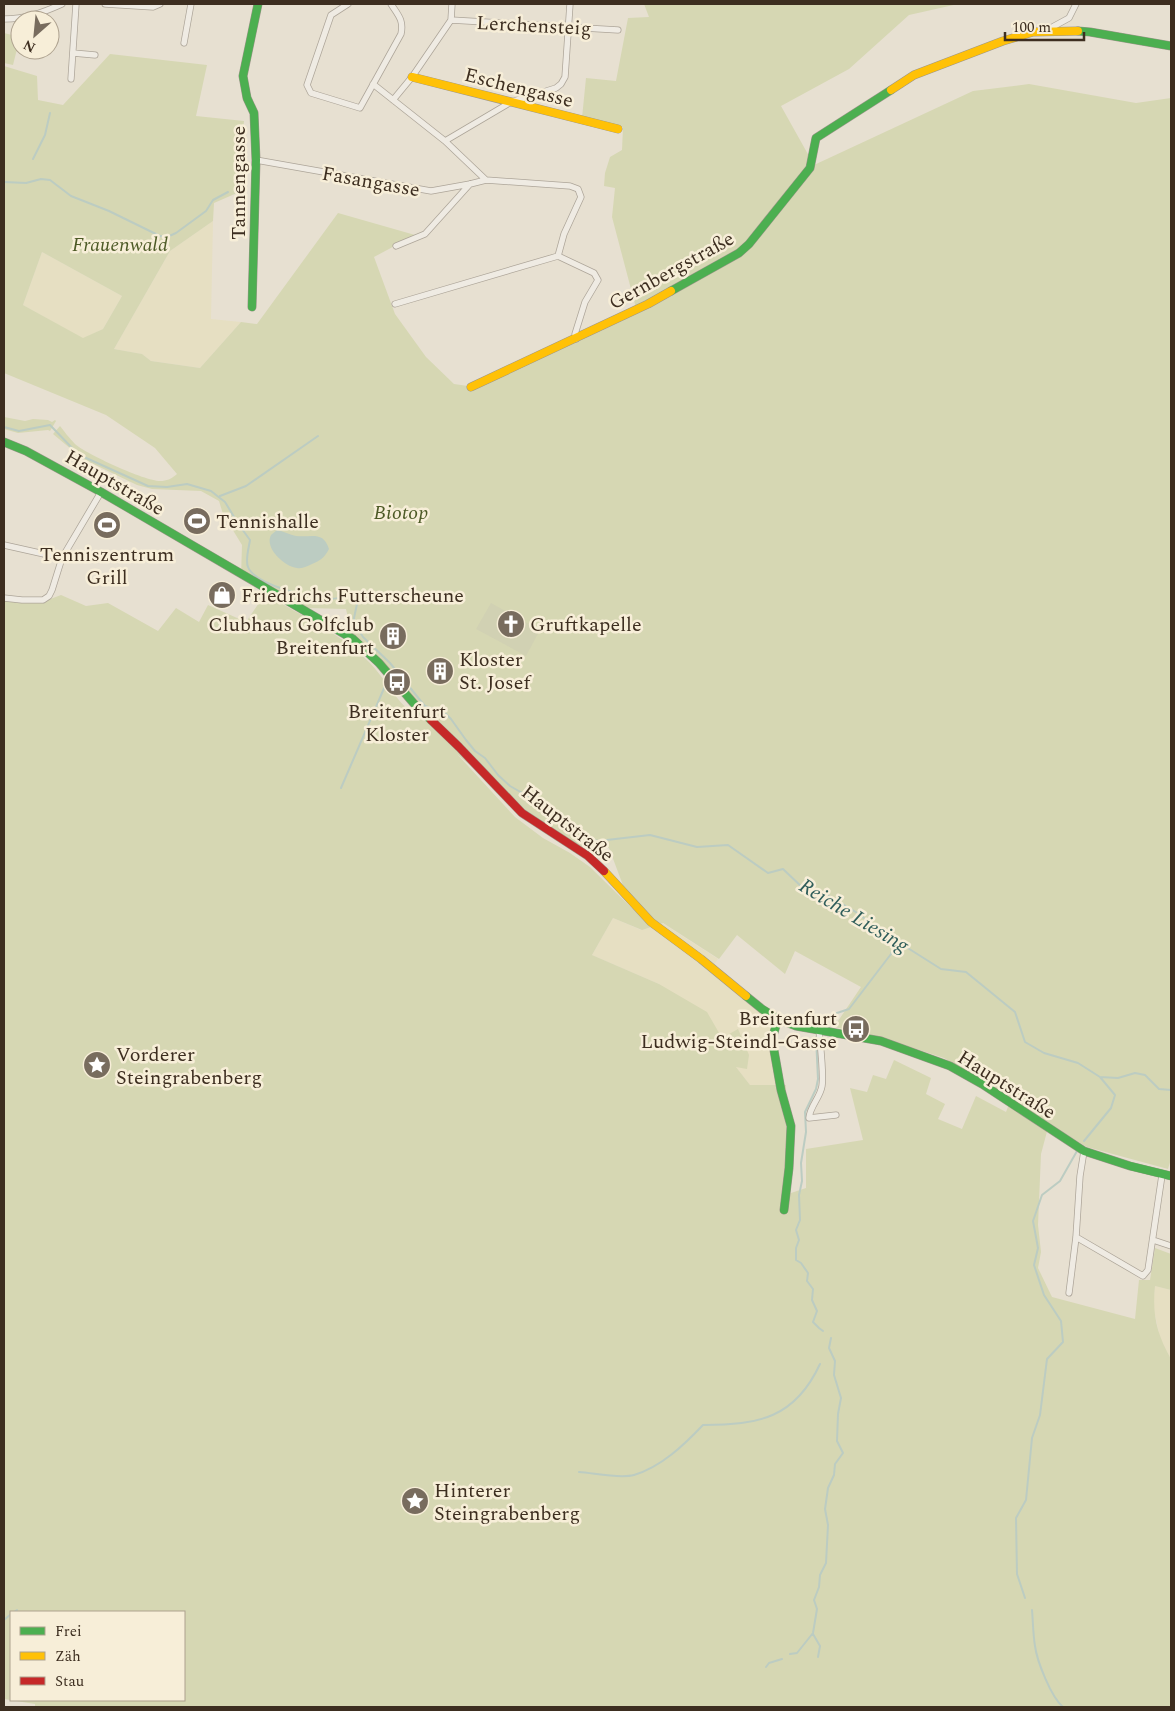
<svg xmlns="http://www.w3.org/2000/svg" width="1175" height="1711" font-family="Spectral,serif">
  <style>
    .farmland { fill: #e6dfc2 }
    .green { fill: #d6d7b3; fill-rule: evenodd }
    .cemetery { fill: #d1d1b3 }
    .water { fill: #bcccc2 }
    .lines { fill: none; stroke-linecap: round; stroke-linejoin: round }
    .stream { stroke: #bcccc2; stroke-width: 2 }
    .street-casing { stroke: #ada599; stroke-width: 7 }
    .fast-casing { stroke: #9c958a; stroke-width: 9 }
    .slow-casing { stroke: #9c958a; stroke-width: 9 }
    .jam-casing { stroke: #9c958a; stroke-width: 9 }
    .street { stroke: #efebe3; stroke-width: 5.5 }
    .fast { stroke: #4caf50; stroke-width: 8 }
    .slow { stroke: #ffc107; stroke-width: 8 }
    .jam { stroke: #c62828; stroke-width: 8 }
    .labels { text-anchor: middle; stroke-width: 5; stroke-linejoin: round; paint-order: stroke }
    .street-label { font-size: 20px; fill: #3d2e20; stroke: #f7eed8 }
    .park-label { font-size: 20px; font-style: italic; fill: #4d5a26; stroke: #f7eed8 }
    .poi-label { font-size: 20px; fill: #3d2e20; stroke: #f7eed8; text-anchor: start }
    .water-label { font-size: 21px; font-style: italic; fill: #2f5d5a; stroke: #f7eed8 }
  </style>
  <rect width="100%" height="100%" fill="#e7e0d1"/>
  <path class="farmland" d="M 213,221 L 211,319 L 241,322 L 200,368 L 151,361 L 142,354 L 114,349 L 170,251 Z
    M 42,252 L 122,296 L 103,329 L 83,339 L 23,305 Z
    M 613,918 L 641,930 L 662,923 L 718,959 L 713,966 L 741,995 L 772,1023 L 770,1036 L 778,1085 L 750,1085 L 735,1066 L 659,984 L 592,955 Z
    M 1155,1286 L 1171,1290 L 1171,1359 L 1161,1342 L 1153,1306 Z"/>
  <path class="green" d="M 644,4 L 958,4 L 909,15 L 849,69 L 781,106 L 814,165 L 973,91 L 1029,84 L 1136,103 L 1171,98 L 1171,1159 L 1168,1169 L 1087,1147 L 1049,1124 L 1041,1154 L 1038,1225 L 1041,1252 L 1038,1268 L 1052,1297 L 1135,1319 L 1139,1280 L 1150,1280 L 1155,1248 L 1171,1254 L 1171,1290 L 1155,1286 C 1152,1315 1157,1334 1171,1359 L 1171,1707 L 35,1707 L 35,1704 L 4,1699 L 4,599 L 40,603 L 61,595 L 86,606 L 108,603 L 158,631 L 176,608 L 199,622 L 208,605 L 246,622 L 265,594 C 300,615 340,633 369,662 C 385,678 395,701 414,714 L 404,690 L 352,636 L 346,609 L 306,608 L 241,577 L 242,545 L 223,514 L 219,501 L 201,491 L 152,489 L 137,485 L 83,459 L 53,434 L 60,426 C 64,431 69,438 75,444 C 86,454 145,481 160,481 C 167,481 171,479 177,474 L 155,448 L 106,415 L 4,373 L 4,66 L 37,76 L 38,100 L 63,105 L 110,54 L 207,65 L 196,116 L 244,121 L 237,193 L 214,203 L 213,221 L 170,251 L 114,349 L 142,354 L 151,361 L 200,368 L 241,322 L 257,324 L 338,213 L 415,235 L 374,257 L 395,314 L 426,357 L 454,384 L 475,387 L 636,308 L 612,217 L 615,188 L 604,186 L 605,173 L 610,157 L 622,150 L 623,127 L 610,126 L 582,118 L 586,78 L 616,81 L 628,18 L 649,17 ZM 42,252 L 122,296 L 103,329 L 83,338 L 23,305 ZM 457,754 L 517,805 L 575,846 L 609,848 L 627,896 L 656,925 L 663,923 L 719,959 L 737,935 L 785,974 L 795,951 L 861,987 L 834,1027 L 876,1036 L 944,1058 L 1011,1099 L 1006,1112 L 976,1096 L 962,1129 L 938,1119 L 945,1104 L 926,1094 L 931,1078 L 894,1060 L 886,1079 L 873,1075 L 867,1092 L 850,1088 L 863,1140 L 806,1149 L 806,1188 L 788,1194 L 786,1085 L 750,1085 L 736,1067 L 747,1069 L 749,1055 L 738,1029 L 722,1038 L 707,1012 L 659,984 L 592,955 L 613,918 L 642,930 L 651,927 L 590,867 L 570,853 L 543,838 L 515,817 ZM 11,1612 L 184,1612 L 184,1700 L 11,1700 Z
    M 4,33 L 20,37 L 13,65 L 4,63 Z
    M 4,417 L 25,421 L 33,419 L 48,420 L 52,422 L 55,420 L 56,421 L 50,431 L 48,430 L 18,433 L 4,429 Z"/>
  <path class="cemetery" d="M 491,603 L 540,630 L 526,656 L 476,629 Z"/>
  <path class="water" d="M 277,530 C 283,531 290,535 296,536 C 311,538 323,530 329,549 C 325,557 320,561 312,564 C 307,566 303,569 297,568 C 285,567 264,548 271,535 C 273,533 275,532 277,530 Z"/>
  <g class="lines">
    <path class="stream" d="M 33,159 L 45,135 L 50,113
      M 4,182 L 26,183 L 41,179 L 50,180 L 71,196 L 109,211 L 160,236 L 167,237 L 176,233 L 206,211 L 213,200 L 228,192
      M 4,427 L 19,431 L 50,425 L 76,452 L 84,457 L 148,486 L 167,487 L 187,484 L 211,491 L 225,502 L 239,525 L 250,540 C 249,547 245,560 248,567 C 255,585 313,599 330,599 C 338,599 345,596 353,597 L 357,604 L 354,618 L 355,624 L 363,637 L 390,663 L 420,700 L 425,706 L 446,714 L 451,719 L 466,740 L 475,751 L 485,758 L 498,775 L 510,786 L 540,803 L 572,835 L 598,841 L 650,835 L 697,847 L 728,845 L 768,873 L 783,869 L 804,889 L 826,894 L 859,914 L 876,928 L 941,969 L 966,972 L 1015,1012 L 1025,1042 L 1044,1053 L 1078,1063 L 1100,1077 L 1118,1078 L 1135,1073 L 1145,1075 L 1159,1089 L 1171,1090
      M 220,496 L 246,486 L 318,436
      M 341,788 L 385,686
      M 817,1023 L 825,1017 L 849,1009 L 891,954 L 895,941
      M 816,1037 L 818,1079 L 816,1089 L 805,1112 L 806,1132 L 801,1163 L 802,1181 L 799,1195 L 800,1220 L 796,1230 L 799,1240 L 796,1248 L 796,1260 L 801,1263 L 808,1273 L 807,1281 L 813,1289 L 812,1300 L 817,1311 L 813,1322 L 819,1328 L 823,1331
      M 1084,1141 L 1111,1108 L 1115,1095 L 1100,1077
      M 579,1472 C 594,1473 620,1479 634,1475 C 661,1467 684,1445 703,1425 C 759,1425 795,1418 820,1364
      M 1025,1598 L 1017,1574 L 1016,1518 L 1026,1500 L 1032,1438 L 1040,1415 L 1047,1359 L 1063,1342 L 1061,1321 L 1044,1295 L 1034,1265 L 1038,1248 L 1033,1221 L 1042,1195 L 1060,1181 L 1077,1151
      M 1032,1610 C 1033,1621 1033,1634 1035,1646 C 1037,1661 1051,1697 1063,1707
      M 14,1612 L 17,1610
      M 4,1620 L 11,1614
      M 813,1634 L 820,1646 L 818,1657
      M 790,1654 L 797,1653 L 813,1633 L 817,1609 L 814,1600 L 819,1587 L 820,1575 L 826,1563 L 828,1525 L 825,1509 L 828,1488 L 834,1475 L 835,1464 L 843,1453 L 837,1441 L 838,1414 L 841,1398 L 834,1375 L 835,1361 L 829,1348 L 831,1338
      M 766,1667 L 769,1663 L 782,1659"/>
    <g class="street-casing">
      <path id="street" d="M 105,4 L 153,7 L 160,4
        M 348,4 L 331,15 L 307,85 L 311,93 L 360,108 L 401,34 C 404,20 398,15 391,4
        M 4,19 C 25,19 42,13 62,4
        M 451,20 L 618,30
        M 1047,30 L 1069,18 L 1076,4
        M 184,43 L 191,4
        M 73,53 L 95,55
        M 71,79 L 76,4
        M 373,84 L 445,141 L 486,180 L 570,186 L 578,189 L 581,197 L 564,234 L 558,256 L 594,273 L 598,280 L 585,302 L 575,334 L 576,339
        M 393,100 L 412,77 L 451,20 L 452,4
        M 445,141 L 511,102 L 556,88 L 561,84 L 565,77 L 570,4
        M 256,160 L 431,191 L 470,184 L 486,180
        M 396,246 L 425,234 L 470,184
        M 395,304 L 558,256
        M 4,545 L 62,558
        M 4,598 L 22,600 L 43,600 L 49,596 L 52,590 L 62,558 L 101,492
        M 819,1030 C 820,1043 824,1074 822,1086 C 820,1098 810,1106 809,1118 L 836,1115
        M 1076,1237 L 1143,1276 L 1148,1270 L 1162,1175
        M 1153,1240 L 1171,1246
        M 1069,1293 L 1076,1237 L 1080,1176 L 1084,1151"/>
    </g>
    <g class="fast-casing">
      <path id="fast" d="M 1078,31 L 1090,32 L 1171,46
        M 671,291 L 739,253 L 749,244 L 810,168 L 816,138 L 891,90
        M 252,307 L 256,160 L 254,113 L 247,98 L 243,76 L 258,4
        M 4,442 L 26,451 L 101,492 L 353,639 L 379,663 L 416,706 L 431,720
        M 746,996 L 762,1009 L 778,1019 L 796,1026 L 881,1041 L 950,1066 L 982,1084 L 1084,1151 L 1130,1166 L 1171,1176
        M 778,1019 L 772,1039 L 781,1090 L 791,1126 L 789,1168 L 784,1210"/>
    </g>
    <g class="slow-casing">
      <path id="slow" d="M 412,77 L 618,129
        M 891,90 L 914,75 L 1003,41 L 1033,32 L 1078,31
        M 471,387 L 648,304 L 671,291
        M 604,871 L 651,922 L 701,959 L 746,996"/>
    </g>
    <g class="jam-casing">
      <path id="jam" d="M 431,720 L 459,747 L 522,813 L 588,856 L 604,871"/>
    </g>
    <use href="#street" class="street"/>
    <use href="#fast" class="fast"/>
    <use href="#slow" class="slow"/>
    <use href="#jam" class="jam"/>
  </g>
  <defs>
    <g id="stadium-disc" transform="scale(1.4375)"><circle r="9.5" fill="#786c5e" stroke="#f7eed8"/><path d="M0-5a6.5 5 0 1 0 0 10a6.5 5 0 1 0 0-10ZM-3.5-1.8h7v3.6h-7Z" fill="#fff"/></g>
    <g id="shop-disc" transform="scale(1.4375)"><circle r="9.5" fill="#786c5e" stroke="#f7eed8"/><path d="M-5-2.5h2.3a2.7 3.5 0 0 1 5.4 0H5L5.5 6h-11ZM-1.5-2.5h3a1.5 2.3 0 0 0-3 0Z" fill="#fff"/></g>
    <g id="church-disc" transform="scale(1.4375)"><circle r="9.5" fill="#786c5e" stroke="#f7eed8"/><path d="M-1.2-6h2.4v3.5h3.3v2.4h-3.3V6h-2.4V-.1h-3.3v-2.4h3.3Z" fill="#fff"/></g>
    <g id="building-disc" transform="scale(1.4375)"><circle r="9.5" fill="#786c5e" stroke="#f7eed8"/><path d="M-4-6H4V6H1V3H-1V6H-4ZM-2.5-4.3h1.7v1.8h-1.7ZM.8-4.3h1.7v1.8H.8ZM-2.5-1h1.7V.8h-1.7ZM.8-1h1.7V.8H.8Z" fill="#fff"/></g>
    <g id="bus-disc" transform="scale(1.4375)"><circle r="9.5" fill="#786c5e" stroke="#f7eed8"/><path d="M-5-6H5V4H4V6H2V4H-2V6H-4V4H-5ZM-3.5-4V0h7V-4ZM-3.5 1.2v1.5H-2V1.2ZM2 1.2v1.5H3.5V1.2Z" fill="#fff"/></g>
    <g id="sight-disc" transform="scale(1.4375)"><circle r="9.5" fill="#786c5e" stroke="#f7eed8"/><path d="M0-6L1.8-2.2L6-1.7L2.9 1.2L3.7 5.4L0 3.3L-3.7 5.4L-2.9 1.2L-6-1.7L-1.8-2.2Z" fill="#fff"/></g>
  </defs>
  <g fill-rule="evenodd">
    <use href="#stadium-disc" x="197" y="521"/>
    <use href="#stadium-disc" x="107" y="525"/>
    <use href="#shop-disc" x="222" y="595"/>
    <use href="#church-disc" x="511" y="624"/>
    <use href="#building-disc" x="393" y="636"/>
    <use href="#building-disc" x="440" y="671"/>
    <use href="#bus-disc" x="397" y="682"/>
    <use href="#bus-disc" x="856" y="1029"/>
    <use href="#sight-disc" x="97" y="1065"/>
    <use href="#sight-disc" x="415" y="1501"/>
  </g>
  <g class="labels">
    <g class="street-label">
      <text transform="translate(534 25) rotate(3)" y="7">Lerchensteig</text>
      <text transform="translate(519 87) rotate(14)" y="7">Eschengasse</text>
      <text transform="translate(371 181) rotate(10)" y="7">Fasangasse</text>
      <text transform="translate(238 183) rotate(-90)" y="7">Tannengasse</text>
      <text transform="translate(671 270) rotate(-29)" y="7">Gernbergstraße</text>
      <text transform="translate(115 482) rotate(30)" y="7">Hauptstraße</text>
      <text transform="translate(568 823) rotate(38)" y="7">Hauptstraße</text>
      <text transform="translate(1007 1084) rotate(32)" y="7">Hauptstraße</text>
    </g>
    <g class="park-label">
      <text x="120" y="251">Frauenwald</text>
      <text x="401" y="519">Biotop</text>
    </g>
    <g class="poi-label">
      <text x="216" y="528">Tennishalle</text>
      <text x="107" y="561" text-anchor="middle">Tenniszentrum<tspan x="107" dy="23">Grill</tspan></text>
      <text x="241" y="602">Friedrichs Futterscheune</text>
      <text x="374" y="631" text-anchor="end">Clubhaus Golfclub<tspan x="374" dy="23">Breitenfurt</tspan></text>
      <text x="530" y="631">Gruftkapelle</text>
      <text x="459" y="666">Kloster<tspan x="459" dy="23">St. Josef</tspan></text>
      <text x="397" y="718" text-anchor="middle">Breitenfurt<tspan x="397" dy="23">Kloster</tspan></text>
      <text x="837" y="1025" text-anchor="end">Breitenfurt<tspan x="837" dy="23">Ludwig-Steindl-Gasse</tspan></text>
      <text x="116" y="1061">Vorderer<tspan x="116" dy="23">Steingrabenberg</tspan></text>
      <text x="434" y="1497">Hinterer<tspan x="434" dy="23">Steingrabenberg</tspan></text>
    </g>
    <g class="water-label">
      <text transform="translate(854 915) rotate(31)" y="7">Reiche Liesing</text>
    </g>
  </g>
  <rect width="1175" height="1711" fill="none" stroke="#3d2e20" stroke-width="10"/>
  <rect x="10" y="1611" width="175" height="90" fill="#f7eed8" stroke="#ada18e"/>
  <rect x="20" y="1627" width="25" height="8" fill="#4caf50" stroke="#ada18e"/>
  <text x="55" y="1636" font-size="15" fill="#3d2e20">Frei</text>
  <rect x="20" y="1652" width="25" height="8" fill="#ffc107" stroke="#ada18e"/>
  <text x="55" y="1661" font-size="15" fill="#3d2e20">Zäh</text>
  <rect x="20" y="1677" width="25" height="8" fill="#c62828" stroke="#ada18e"/>
  <text x="55" y="1686" font-size="15" fill="#3d2e20">Stau</text>
  <g transform="translate(35 35) rotate(207)"><circle r="24" fill="#f7eed8" stroke="#ada18e"/>
  <path d="M0-4L9 19L0 12L-9 19Z" fill="#786c5e"/>
  <text y="-8" font-size="14" font-weight="bold" text-anchor="middle" fill="#3d2e20">N</text>
  </g>
  <path d="M1005 32v8h79v-8" fill="none" stroke="#3d2e20" stroke-width="2.5"/>
  <text x="1012" y="32" font-size="15" fill="#3d2e20" stroke="#f7eed8" stroke-width="4" paint-order="stroke">100 m</text>
</svg>
